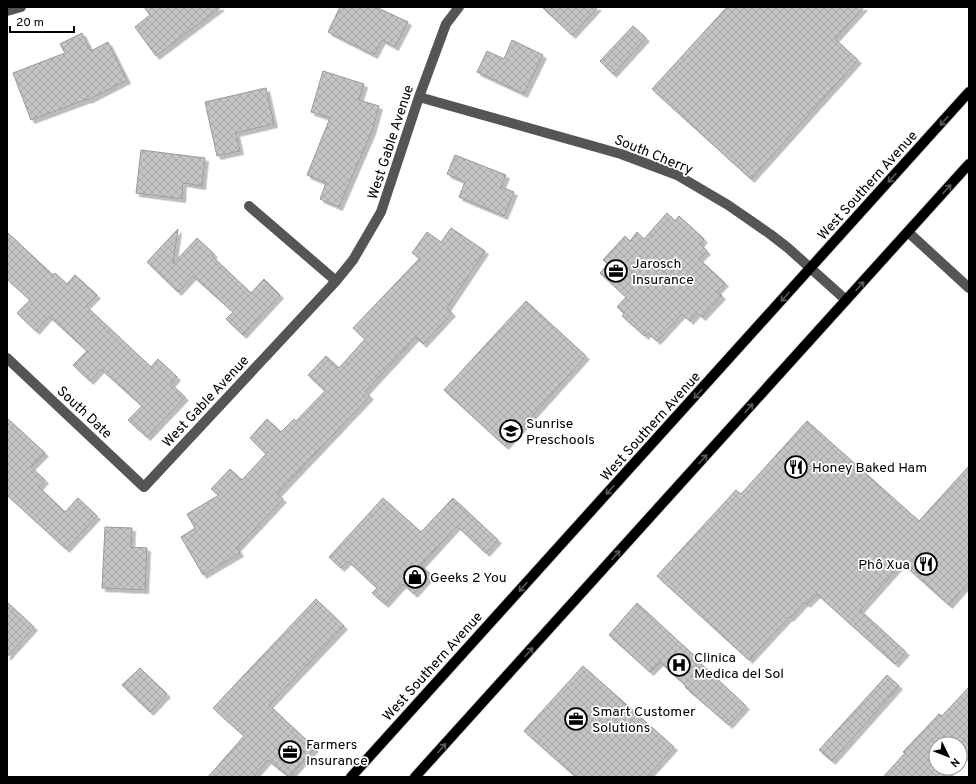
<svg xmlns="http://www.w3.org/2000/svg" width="976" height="784" font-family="Overpass,sans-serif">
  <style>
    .building { fill: url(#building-cross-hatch); stroke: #999; filter: url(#shadow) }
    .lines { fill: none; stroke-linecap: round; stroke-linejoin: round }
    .major-casing { stroke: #dbdbdb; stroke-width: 12 }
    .minor { stroke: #555; stroke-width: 10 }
    .major { stroke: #000; stroke-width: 10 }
    .oneway { stroke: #595959 }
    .labels { text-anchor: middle; stroke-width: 3.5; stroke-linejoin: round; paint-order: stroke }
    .street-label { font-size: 14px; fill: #000; stroke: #fff }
    .poi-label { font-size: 14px; fill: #000; stroke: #fff; text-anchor: start }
  </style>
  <defs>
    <pattern id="building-cross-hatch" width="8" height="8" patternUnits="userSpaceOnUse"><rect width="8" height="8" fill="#c4c4c4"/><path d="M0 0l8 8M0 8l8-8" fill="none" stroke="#a7a7a7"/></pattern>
    <filter id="shadow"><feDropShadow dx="3.5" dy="3.5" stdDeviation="0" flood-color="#0004"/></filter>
  </defs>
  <rect width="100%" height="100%" fill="#fff"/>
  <path class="building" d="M 144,7 L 221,7 L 156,56 L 135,27 L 150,15 Z
    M 340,7 L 376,7 L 408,22 L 395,47 L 382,40 L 374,55 L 328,32 Z
    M 542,7 L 598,7 L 572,35 Z
    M 727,7 L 864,7 L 835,39 L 858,60 L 751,179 L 652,89 Z
    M 633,26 L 646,38 L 613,74 L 600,61 Z
    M 82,33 L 91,51 L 108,42 L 127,80 L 88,100 L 88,99 L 31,120 L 13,73 L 65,53 L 60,44 Z
    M 512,40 L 543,55 L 524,94 L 477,72 L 487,51 L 504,59 Z
    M 323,71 L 364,84 L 359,100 L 379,106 L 372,131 L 339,207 L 320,199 L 326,183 L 307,175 L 330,118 L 311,112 Z
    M 266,88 L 274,124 L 236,133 L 240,151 L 217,156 L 205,102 Z
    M 141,150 L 205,158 L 202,186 L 183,183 L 182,199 L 136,193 Z
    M 455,155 L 506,175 L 501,187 L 514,192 L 504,216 L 459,197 L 465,182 L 447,174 Z
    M 667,213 L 675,221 L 679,216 L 704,239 L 700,244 L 707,251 L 699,259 L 725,283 L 717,291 L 722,296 L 702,317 L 697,313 L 690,321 L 682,314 L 657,341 L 648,333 L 645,336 L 622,316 L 624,313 L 617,307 L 626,297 L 600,273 L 608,264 L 603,260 L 625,236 L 630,241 L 637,232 L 644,239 Z
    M 451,228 L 485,251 L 447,308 L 452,313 L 423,344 L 416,337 L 365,392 L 370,396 L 277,494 L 283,499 L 237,548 L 240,553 L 203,575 L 181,537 L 195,528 L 187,514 L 219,495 L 211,489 L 230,469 L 242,480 L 266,454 L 250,438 L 267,419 L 281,432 L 294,419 L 296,421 L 325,391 L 308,375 L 326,356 L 339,368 L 365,339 L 353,328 L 420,258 L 412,253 L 427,232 L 441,242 Z
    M 178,229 L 173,264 L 197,238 L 214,254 L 212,256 L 251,293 L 264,279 L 280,295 L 243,335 L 226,319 L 233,312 L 193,276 L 178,292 L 147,262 Z
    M 7,232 L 53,275 L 55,273 L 67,284 L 75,275 L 97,295 L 86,306 L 151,367 L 158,359 L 177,377 L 171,384 L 185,397 L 147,437 L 128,420 L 142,406 L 101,369 L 90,381 L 73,365 L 87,351 L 49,316 L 36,331 L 17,313 L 30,300 L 7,279 Z
    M 526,301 L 586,356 L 505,446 L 444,390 Z
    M 7,418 L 45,453 L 31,467 L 45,480 L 39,487 L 65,512 L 78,498 L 97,516 L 66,549 L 7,495 Z
    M 807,421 L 919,521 L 969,466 L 969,582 L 949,605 L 902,563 L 860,610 L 906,652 L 895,664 L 817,594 L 807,604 L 805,602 L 790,618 L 789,617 L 749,660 L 657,576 L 736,490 L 741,494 Z
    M 383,498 L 421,532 L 453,498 L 498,540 L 486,553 L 457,526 L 421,565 L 431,575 L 414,594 L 403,584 L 385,604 L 372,593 L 377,588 L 348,561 L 341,568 L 329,557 Z
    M 105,527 L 132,528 L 131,547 L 147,548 L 145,590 L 102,588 Z
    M 316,599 L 344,626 L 269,705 L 315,748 L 289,777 L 268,760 L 253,777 L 208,777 L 244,736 L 213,708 Z
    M 7,602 L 34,627 L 7,657 Z
    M 637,603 L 699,660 L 698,661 L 746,706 L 729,725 L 685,687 L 686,686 L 660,662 L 650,672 L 609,635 Z
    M 583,666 L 674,747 L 647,777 L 576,777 L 524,731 Z
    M 140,668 L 167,694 L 150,712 L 122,685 Z
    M 887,675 L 899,686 L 832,761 L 819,750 Z
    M 969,687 L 969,751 L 960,761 L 960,744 L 936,744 L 936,768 L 953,768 L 945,777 L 883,777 L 905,753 L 903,752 L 939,714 L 942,716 Z"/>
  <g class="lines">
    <g class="major-casing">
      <path id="major" d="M 351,777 L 969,92
        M 415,777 L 969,164"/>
    </g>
    <path class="minor" d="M 7,11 L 21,7
      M 419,97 L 621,154 L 677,175 L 728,205 L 770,234 L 788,248 L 846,300
      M 249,206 L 336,281
      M 908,232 L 969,288
      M 7,358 L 144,487 L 336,281 L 353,260 L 381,212 L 419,97 L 446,24 L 459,7"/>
    <use href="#major" class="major"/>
  </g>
  <defs><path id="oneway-shaft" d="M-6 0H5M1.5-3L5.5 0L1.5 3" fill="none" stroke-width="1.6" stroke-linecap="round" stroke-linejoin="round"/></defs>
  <g class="oneway">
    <use href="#oneway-shaft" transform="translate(944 121) rotate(132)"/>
    <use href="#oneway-shaft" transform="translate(892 178) rotate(132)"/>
    <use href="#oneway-shaft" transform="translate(947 189) rotate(-48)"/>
    <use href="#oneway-shaft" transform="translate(860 286) rotate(-48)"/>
    <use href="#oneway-shaft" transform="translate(785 297) rotate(132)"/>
    <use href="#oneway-shaft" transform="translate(698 394) rotate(132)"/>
    <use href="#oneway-shaft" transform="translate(749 408) rotate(-48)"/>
    <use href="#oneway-shaft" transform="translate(703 459) rotate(-48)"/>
    <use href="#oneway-shaft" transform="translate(610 490) rotate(132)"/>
    <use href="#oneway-shaft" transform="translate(616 555) rotate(-48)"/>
    <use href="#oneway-shaft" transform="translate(523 587) rotate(132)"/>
    <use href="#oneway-shaft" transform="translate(529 652) rotate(-48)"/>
    <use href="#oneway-shaft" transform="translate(442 748) rotate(-48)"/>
  </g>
  <defs>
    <g id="office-ring" transform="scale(1.15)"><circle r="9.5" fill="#fff" stroke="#000" stroke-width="1.5"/><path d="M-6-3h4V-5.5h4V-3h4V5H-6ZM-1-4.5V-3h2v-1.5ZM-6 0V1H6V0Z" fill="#000"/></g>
    <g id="school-ring" transform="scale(1.15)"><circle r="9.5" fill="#fff" stroke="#000" stroke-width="1.5"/><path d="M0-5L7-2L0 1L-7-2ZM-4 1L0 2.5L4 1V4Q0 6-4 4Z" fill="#000"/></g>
    <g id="restaurant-ring" transform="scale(1.15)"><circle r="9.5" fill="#fff" stroke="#000" stroke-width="1.5"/><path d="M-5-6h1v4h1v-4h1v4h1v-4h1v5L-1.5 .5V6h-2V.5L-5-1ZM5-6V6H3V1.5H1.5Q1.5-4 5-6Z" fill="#000"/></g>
    <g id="shop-ring" transform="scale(1.15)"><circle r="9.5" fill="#fff" stroke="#000" stroke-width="1.5"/><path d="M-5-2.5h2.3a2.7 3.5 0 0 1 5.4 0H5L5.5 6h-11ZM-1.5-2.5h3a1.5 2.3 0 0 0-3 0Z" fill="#000"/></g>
    <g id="hospital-ring" transform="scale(1.15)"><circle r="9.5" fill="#fff" stroke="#000" stroke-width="1.5"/><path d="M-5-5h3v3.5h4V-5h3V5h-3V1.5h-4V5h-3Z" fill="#000"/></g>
  </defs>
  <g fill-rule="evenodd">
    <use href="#office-ring" x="616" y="271"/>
    <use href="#school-ring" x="511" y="431"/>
    <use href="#restaurant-ring" x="796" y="467"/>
    <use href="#restaurant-ring" x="926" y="564"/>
    <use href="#shop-ring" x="415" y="577"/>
    <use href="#hospital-ring" x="679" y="665"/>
    <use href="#office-ring" x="576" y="719"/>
    <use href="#office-ring" x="290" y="752"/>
  </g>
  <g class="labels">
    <g class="street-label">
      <text transform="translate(390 142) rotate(-72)" y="5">West Gable Avenue</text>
      <text transform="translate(654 154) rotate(22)" y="5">South Cherry</text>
      <text transform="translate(867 185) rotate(-48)" y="5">West Southern Avenue</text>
      <text transform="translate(205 401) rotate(-47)" y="5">West Gable Avenue</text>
      <text transform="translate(85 412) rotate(43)" y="5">South Date</text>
      <text transform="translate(650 426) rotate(-48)" y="5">West Southern Avenue</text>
      <text transform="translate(432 666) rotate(-48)" y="5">West Southern Avenue</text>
    </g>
    <g class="poi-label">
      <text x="632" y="268">Jarosch<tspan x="632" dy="16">Insurance</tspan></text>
      <text x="526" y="428">Sunrise<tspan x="526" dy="16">Preschools</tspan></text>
      <text x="812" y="472">Honey Baked Ham</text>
      <text x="910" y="569" text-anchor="end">Phô Xua</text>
      <text x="430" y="582">Geeks 2 You</text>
      <text x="694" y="662">Clinica<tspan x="694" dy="16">Medica del Sol</tspan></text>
      <text x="592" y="716">Smart Customer<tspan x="592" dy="16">Solutions</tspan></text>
      <text x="306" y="749">Farmers<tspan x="306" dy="16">Insurance</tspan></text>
    </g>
  </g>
  <rect width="976" height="784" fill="none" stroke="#000000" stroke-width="16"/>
  <g transform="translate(948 756) rotate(133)"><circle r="19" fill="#ffffff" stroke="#999999"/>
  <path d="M0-3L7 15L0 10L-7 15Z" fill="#000000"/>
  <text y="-6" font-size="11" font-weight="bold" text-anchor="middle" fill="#000000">N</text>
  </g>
  <path d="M10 26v6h64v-6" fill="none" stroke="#000000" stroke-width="2"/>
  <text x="16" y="26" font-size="12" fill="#000000" stroke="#ffffff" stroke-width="3" paint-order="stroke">20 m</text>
</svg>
